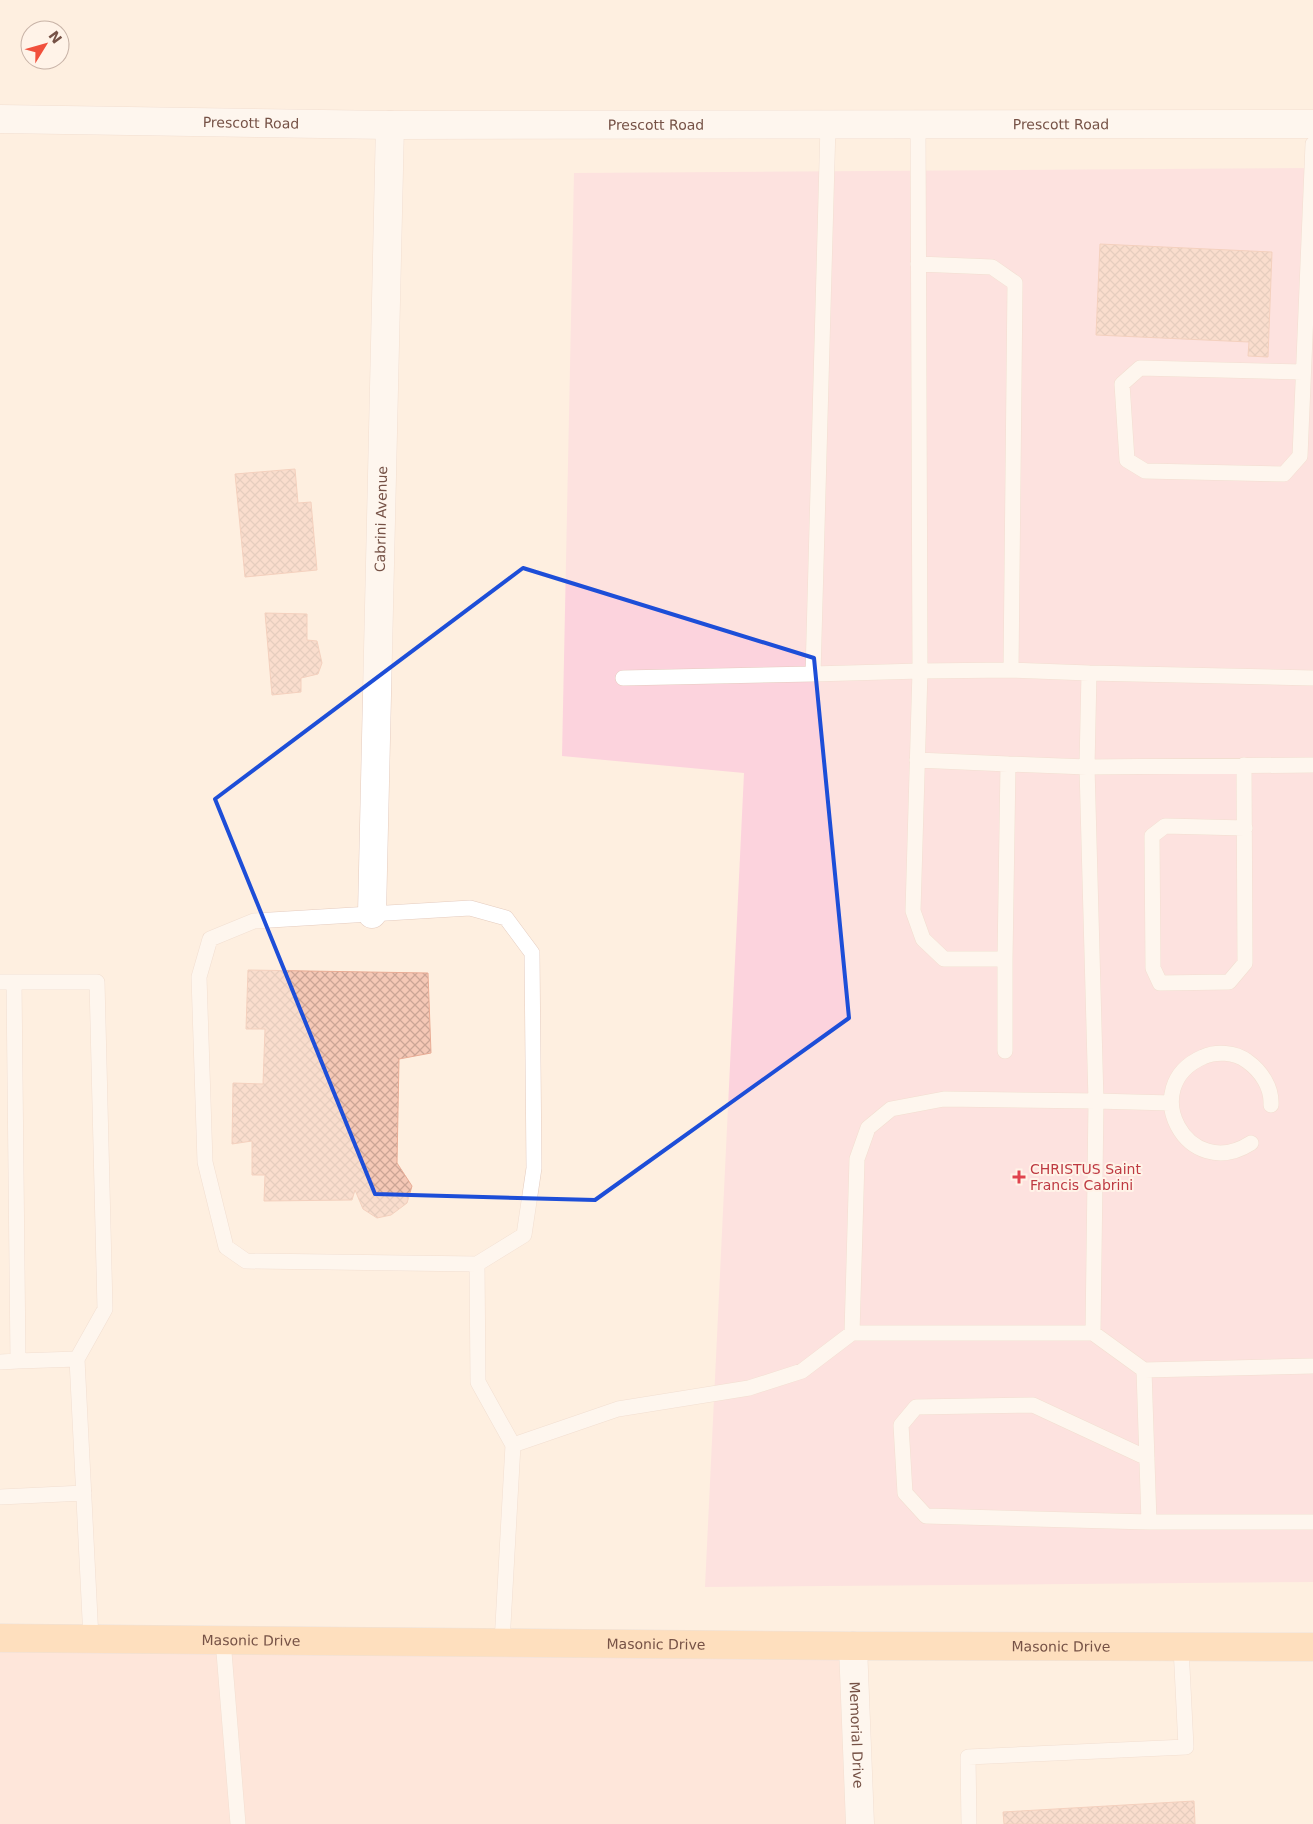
<svg xmlns="http://www.w3.org/2000/svg" width="1313" height="1824" font-family="'DejaVu Sans',sans-serif">
  <style>
    .commercial { fill: #ffdbd3 }
    .medical { fill: #fcd3dd }
    .building { fill: url(#building-cross-hatch); stroke: #e9ac95 }
    .lines { fill: none; stroke-linecap: round; stroke-linejoin: round }
    .service-casing { stroke: #e5ccbf; stroke-width: 16 }
    .minor-casing { stroke: #e5ccbf; stroke-width: 29 }
    .tertiary-casing { stroke: #e5ccbf; stroke-width: 29 }
    .primary-casing { stroke: #dbd2cf; stroke-width: 29 }
    .service { stroke: #fff; stroke-width: 15 }
    .minor { stroke: #fff; stroke-width: 28 }
    .tertiary { stroke: #fff; stroke-width: 28 }
    .primary { stroke: #ffcc96; stroke-width: 28 }
    .marked { fill: none; stroke: #1d4ed8; stroke-width: 4; stroke-linejoin: round }
    .health-dot { fill: #e0444e; stroke: #fff3e8; stroke-width: 2 }
    .labels { text-anchor: middle; stroke-width: 4; stroke-linejoin: round; paint-order: stroke }
    .street-label { font-size: 14px; fill: #765246; stroke: #fff3e8 }
    .health-label { font-size: 14px; fill: #be3a42; stroke: #fff3e8; text-anchor: start }
  </style>
  <defs>
    <pattern id="building-cross-hatch" width="8" height="8" patternUnits="userSpaceOnUse" patternTransform="scale(1.25)"><rect width="8" height="8" fill="#f5c8b6"/><path d="M0 0l8 8M0 8l8-8" fill="none" stroke="#cba596"/></pattern>
  </defs>
  <rect width="100%" height="100%" fill="#feefe0"/>
  <path class="commercial" d="M 0,1638 L 853,1646 L 860,1824 L 0,1824 Z"/>
  <path class="medical" d="M 1313,168 L 1313,1582 L 705,1587 L 744,773 L 562,756 L 574,173 Z"/>
  <path class="building" d="M 1100,244 L 1272,252 L 1268,357 L 1248,356 L 1249,342 L 1096,335 Z
    M 295,469 L 298,503 L 311,502 L 317,570 L 245,577 L 235,474 Z
    M 265,613 L 307,614 L 307,640 L 317,641 L 322,663 L 318,674 L 301,678 L 301,692 L 272,695 Z
    M 248,970 L 428,973 L 431,1053 L 399,1059 L 397,1163 L 412,1186 L 407,1203 L 391,1215 L 377,1218 L 363,1209 L 355,1190 L 352,1200 L 264,1201 L 265,1175 L 252,1175 L 252,1141 L 232,1144 L 233,1083 L 263,1084 L 265,1029 L 246,1029 Z
    M 1194,1801 L 1195,1824 L 1004,1824 L 1003,1812 Z"/>
  <g class="lines">
    <g class="service-casing">
      <path id="service" d="M 918,264 L 992,267 L 1015,283 L 1011,670 L 920,671 L 913,911 L 923,939 L 944,959 L 1005,959 L 1005,1051
        M 1303,372 L 1140,368 L 1122,384 L 1127,460 L 1145,471 L 1284,474 L 1300,456 L 1313,144
        M 1089,673 L 1313,678
        M 813,674 L 920,671 L 918,125
        M 623,678 L 813,674 L 828,125
        M 917,760 L 1008,764 L 1005,959
        M 1008,764 L 1087,767 L 1089,673 L 1011,670
        M 1244,765 L 1245,963 L 1229,982 L 1160,983 L 1153,968 L 1152,836 L 1165,826 L 1245,828
        M 0,982 L 14,982 L 18,1361 L 0,1362
        M 14,982 L 97,982 L 105,1309 L 77,1359
        M 1171,1103 L 1096,1101 L 1093,1333 L 852,1333 L 857,1159 L 868,1128 L 891,1109 L 944,1099 L 1096,1101 L 1087,767 L 1313,765
        M 1251,1143 C 1187,1184 1136,1086 1203,1057 C 1216,1051 1235,1052 1247,1061 C 1261,1071 1272,1087 1271,1105
        M 477,1264 L 246,1261 L 226,1247 L 205,1162 L 199,977 L 210,939 L 254,921 L 470,908 L 506,918 L 532,953 L 534,1168 L 524,1235 L 477,1264 L 478,1382 L 513,1445
        M 1093,1333 L 1144,1370 L 1149,1522 L 926,1516 L 905,1493 L 901,1425 L 916,1407 L 1033,1405 L 1147,1458
        M 18,1361 L 77,1359 L 91,1639
        M 1144,1370 L 1313,1366
        M 0,1497 L 84,1493
        M 1149,1522 L 1313,1522
        M 223,1640 L 238,1824
        M 502,1643 L 513,1445 L 618,1409 L 749,1388 L 802,1371 L 852,1333
        M 969,1824 L 968,1757 L 1186,1747 L 1181,1647"/>
    </g>
    <g class="minor-casing">
      <g id="minor">
        <path id="s1" d="M 0,119 L 390,125 L 1313,124"/>
        <path id="s2" d="M 372,914 L 390,125"/>
      </g>
    </g>
    <g class="tertiary-casing">
      <g id="tertiary">
        <path id="s3" d="M 853,1646 L 860,1824"/>
      </g>
    </g>
    <g class="primary-casing">
      <g id="primary">
        <path id="s4" d="M 0,1638 L 853,1646 L 1313,1647"/>
      </g>
    </g>
    <use href="#service" class="service"/>
    <use href="#minor" class="minor"/>
    <use href="#tertiary" class="tertiary"/>
    <use href="#primary" class="primary"/>
  </g>
  <path d="M0 0H1313V1824H0ZM 523,568 L 814,658 L 849,1018 L 595,1200 L 375,1194 L 215,799 Z" fill="#feefe0" fill-opacity=".55" fill-rule="evenodd"/>
  <path class="marked" d="M 523,568 L 814,658 L 849,1018 L 595,1200 L 375,1194 L 215,799 Z"/>
  <path class="health-dot" d="M1016.5 1169.5h5v5h5v5h-5v5h-5v-5h-5v-5h5z"/>
  <g class="labels">
    <g class="street-label">
      <text dy="5" stroke="none"><textPath href="#s1" startOffset="251">Prescott Road</textPath></text>
      <text dy="5" stroke="none"><textPath href="#s1" startOffset="656">Prescott Road</textPath></text>
      <text dy="5" stroke="none"><textPath href="#s1" startOffset="1061">Prescott Road</textPath></text>
      <text dy="5" stroke="none"><textPath href="#s2" startOffset="395">Cabrini Avenue</textPath></text>
      <text dy="5" stroke="none"><textPath href="#s4" startOffset="251">Masonic Drive</textPath></text>
      <text dy="5" stroke="none"><textPath href="#s4" startOffset="656">Masonic Drive</textPath></text>
      <text dy="5" stroke="none"><textPath href="#s4" startOffset="1061">Masonic Drive</textPath></text>
      <text dy="5" stroke="none"><textPath href="#s3" startOffset="89">Memorial Drive</textPath></text>
    </g>
    <g class="health-label">
      <text x="1030" y="1174">CHRISTUS Saint<tspan x="1030" dy="16">Francis Cabrini</tspan></text>
    </g>
  </g>
  <g transform="translate(45 45) rotate(53)"><circle r="24" fill="#fff3e8" stroke="#c8b3a7"/>
  <path d="M0-4L9 19L0 12L-9 19Z" fill="#f1503c"/>
  <text y="-8" font-size="14" font-weight="bold" text-anchor="middle" fill="#765246">N</text>
  </g>
</svg>
